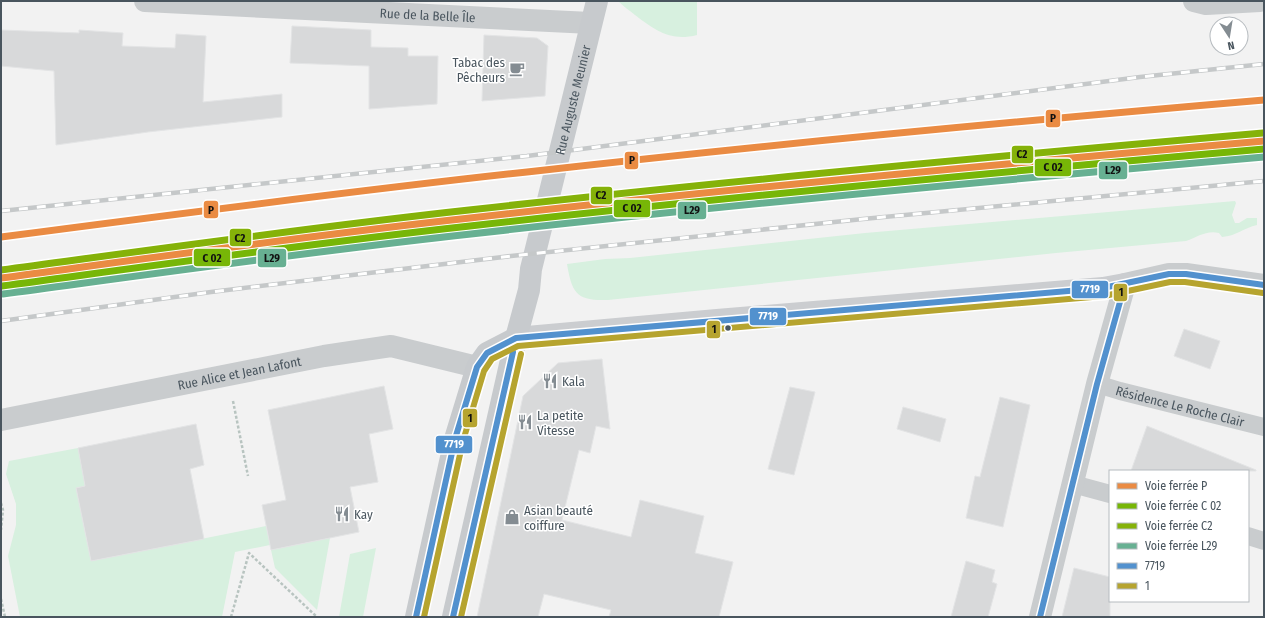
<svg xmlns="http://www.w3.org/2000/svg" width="1265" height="618" font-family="'Fira Sans Condensed',sans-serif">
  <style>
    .green { fill: #d7f0df }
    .building { fill: #d8d9da; stroke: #e3e4e5 }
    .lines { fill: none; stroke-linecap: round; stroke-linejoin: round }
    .path { stroke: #b8c4c0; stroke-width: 2.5; stroke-dasharray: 3 2; stroke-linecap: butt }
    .lane { stroke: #c9ccce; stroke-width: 18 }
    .street { stroke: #c9ccce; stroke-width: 22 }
    .secondary { stroke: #cbcdd0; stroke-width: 22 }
    .primary { stroke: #c7cacd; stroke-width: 22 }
    .rail-casing { stroke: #c5c8c9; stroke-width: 4.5 }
    .rail { stroke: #fff; stroke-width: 3; stroke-dasharray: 9; stroke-linecap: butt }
    .bus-1-casing { stroke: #fff; stroke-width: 9 }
    .bus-2-casing { stroke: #fff; stroke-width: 9 }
    .bus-1 { stroke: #5291ce; stroke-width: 6 }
    .bus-2 { stroke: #b6a42f; stroke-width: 6 }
    .rail-1-casing { stroke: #fff; stroke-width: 10 }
    .rail-2-casing { stroke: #fff; stroke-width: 10 }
    .rail-3-casing { stroke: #fff; stroke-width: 10 }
    .rail-4-casing { stroke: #fff; stroke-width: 10 }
    .rail-1 { stroke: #ea8b43; stroke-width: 7 }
    .rail-2 { stroke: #77b607; stroke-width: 7 }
    .rail-3 { stroke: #85b209; stroke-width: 7 }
    .rail-4 { stroke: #67b092; stroke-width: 7 }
    .bus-dot { fill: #49555e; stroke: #fff; stroke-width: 1.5 }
    .labels { text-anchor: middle; stroke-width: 3; stroke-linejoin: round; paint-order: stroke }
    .street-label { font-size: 13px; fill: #49555e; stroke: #fff }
    .poi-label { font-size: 13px; fill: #49555e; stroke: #fff; text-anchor: start }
    .line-badge { stroke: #fff; stroke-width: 1.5 }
    .badge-label { font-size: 11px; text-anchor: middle; font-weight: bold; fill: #fff }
    .pale-badge-label { font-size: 11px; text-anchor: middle; font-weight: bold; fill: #111 }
  </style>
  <rect width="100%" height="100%" fill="#f2f2f2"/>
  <path class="green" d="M 618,1 L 697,1 L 697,35 C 670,42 655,30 635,15 C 630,11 623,6 618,1 Z
    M 1235,201 L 1236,203 L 1232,215 L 1235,223 L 1239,223 L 1247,218 L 1257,218 L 1257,225 C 1244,228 1236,236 1222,237 L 1219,233 C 1206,230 1198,237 1186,241 L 1056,253 L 608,300 C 576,301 572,293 567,264 L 605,259 L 630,258 L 865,233 Z
    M 78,448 L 85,486 L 76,488 L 91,561 L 266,526 L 270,545 L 235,552 L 222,617 L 20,617 L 8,556 L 16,525 L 16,504 L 6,474 L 9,461 Z
    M 330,538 L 317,610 L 275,568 L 271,550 Z
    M 376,548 L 363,617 L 339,617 L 350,554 Z"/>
  <path class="building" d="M 292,26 L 371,30 L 371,47 L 408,48 L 408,56 L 438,56 L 437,104 L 369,109 L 369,66 L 290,63 Z
    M 1,30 L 79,33 L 79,30 L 123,33 L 122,46 L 175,48 L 176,34 L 206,36 L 203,102 L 282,94 L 282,117 L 148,132 L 56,145 L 54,71 L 1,66 Z
    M 484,35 L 537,38 L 548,46 L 545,96 L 482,101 Z
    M 1184,329 L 1220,341 L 1210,369 L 1174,356 Z
    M 602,359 L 610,429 L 596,426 L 590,453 L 579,450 L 562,520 L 631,537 L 640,500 L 704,516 L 695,553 L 733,562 L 719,617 L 609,617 L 611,610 L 544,594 L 538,617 L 477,617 L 523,396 L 558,363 Z
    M 384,386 L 393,429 L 369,434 L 378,482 L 350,487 L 359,532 L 271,550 L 262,505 L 286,500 L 268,410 Z
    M 790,387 L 815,392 L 794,475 L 768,469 Z
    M 1000,397 L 1030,405 L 1003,527 L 966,518 L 975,476 L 980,477 Z
    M 903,407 L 946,419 L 940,442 L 897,429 Z
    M 196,424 L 204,465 L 190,469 L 204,539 L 91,561 L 76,488 L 85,486 L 78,448 Z
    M 1147,426 L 1256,470 L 1256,471 L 1131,471 Z
    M 966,561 L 995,570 L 992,582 L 997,584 L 988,617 L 951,617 Z
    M 1074,568 L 1110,577 L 1110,617 L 1062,617 Z"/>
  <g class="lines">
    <path class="path" d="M 233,401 L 248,476
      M 1,503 L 3,510 L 1,530
      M 1,599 L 5,617
      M 231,617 L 249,553 L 317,617"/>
    <g class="lane">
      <path id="s1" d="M 1097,384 L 1120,391 L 1264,427"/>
      <path d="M 1073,484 L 1110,494"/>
      <path d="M 1248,536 L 1264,541"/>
    </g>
    <g class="street">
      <path id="s2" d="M 145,1 L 591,23"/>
      <path d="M 1194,1 L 1206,4 L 1260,1"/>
      <path id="s3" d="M 1,420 L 324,356 L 391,346 L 477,367"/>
      <path d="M 1040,617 L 1097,384 L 1125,284 L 1169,274 L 1186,274 L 1264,285"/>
    </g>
    <path class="secondary" d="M 516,338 L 717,320 L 1103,288 L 1125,284"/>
    <g class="primary">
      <path d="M 416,617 L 455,439 L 477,367 L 487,353 L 516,338"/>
      <path id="s4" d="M 453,617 L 516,338 L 529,290 L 531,269 L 597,1"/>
    </g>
    <g class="rail-casing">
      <path id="rail" d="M 1,211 L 527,156 L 1140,77 L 1264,64
        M 1,321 L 211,292 L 511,256 L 863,219 L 1264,181"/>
    </g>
    <use href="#rail" class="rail"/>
    <g class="bus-1-casing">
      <path id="bus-1" d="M 416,617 L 455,439 L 477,367 L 487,353 L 516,338 L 1103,288 L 1169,274 L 1186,274 L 1264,285
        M 453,617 L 513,352
        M 1040,617 L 1097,384 L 1125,284"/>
    </g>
    <g class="bus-2-casing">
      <path id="bus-2" d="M 424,617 L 463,441 L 484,371 L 492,359 L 518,346 L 1104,296 L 1170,282 L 1185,282 L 1263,293
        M 461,617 L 521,354"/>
    </g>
    <use href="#bus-1" class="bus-1"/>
    <use href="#bus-2" class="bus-2"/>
    <g class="rail-1-casing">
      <path id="rail-1" d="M 1,237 C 176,214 351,191 527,172 C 772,144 1018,121 1264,100
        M 1,278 C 157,257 313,235 470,218 C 734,188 999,164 1264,141"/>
    </g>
    <g class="rail-2-casing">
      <path id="rail-2" d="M 2,286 C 158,265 314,243 470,226 C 734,196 999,172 1264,149"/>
    </g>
    <g class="rail-3-casing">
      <path id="rail-3" d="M 1,270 C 157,249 313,227 469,210 C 734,180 998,156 1263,133"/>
    </g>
    <g class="rail-4-casing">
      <path id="rail-4" d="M 3,294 C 159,273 315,251 471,234 C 735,204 999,180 1264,157"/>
    </g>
    <use href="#rail-1" class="rail-1"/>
    <use href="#rail-2" class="rail-2"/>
    <use href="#rail-3" class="rail-3"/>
    <use href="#rail-4" class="rail-4"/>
  </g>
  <defs>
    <g id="cafe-bare" transform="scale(1.2)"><path d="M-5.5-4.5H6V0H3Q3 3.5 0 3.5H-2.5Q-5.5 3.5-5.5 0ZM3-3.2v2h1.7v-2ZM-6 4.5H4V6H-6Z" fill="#848c92" stroke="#fff" stroke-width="2.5" paint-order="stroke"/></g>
    <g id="restaurant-bare" transform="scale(1.2)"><path d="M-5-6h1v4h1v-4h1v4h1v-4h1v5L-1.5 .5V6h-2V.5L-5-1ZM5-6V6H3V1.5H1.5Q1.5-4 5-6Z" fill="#848c92" stroke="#fff" stroke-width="2.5" paint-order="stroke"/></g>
    <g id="shop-bare" transform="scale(1.2)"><path d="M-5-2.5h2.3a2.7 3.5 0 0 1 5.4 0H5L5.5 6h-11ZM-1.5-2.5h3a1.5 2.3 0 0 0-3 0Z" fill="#848c92" stroke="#fff" stroke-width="2.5" paint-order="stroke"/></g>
  </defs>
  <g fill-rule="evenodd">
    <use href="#cafe-bare" x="517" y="69"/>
    <use href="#restaurant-bare" x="550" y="381"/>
    <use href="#restaurant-bare" x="525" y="422"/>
    <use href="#restaurant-bare" x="342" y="514"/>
    <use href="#shop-bare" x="512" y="517"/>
  </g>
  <circle class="bus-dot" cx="728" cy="328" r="3.5"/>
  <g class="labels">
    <g class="street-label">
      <text dy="5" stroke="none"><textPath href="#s2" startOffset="283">Rue de la Belle Île</textPath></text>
      <text dy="5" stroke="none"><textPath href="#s4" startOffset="531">Rue Auguste Meunier</textPath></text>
      <text dy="5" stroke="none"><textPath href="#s3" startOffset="243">Rue Alice et Jean Lafont</textPath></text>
      <text dy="5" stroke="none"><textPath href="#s1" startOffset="86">Résidence Le Roche Clair</textPath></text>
    </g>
    <g class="poi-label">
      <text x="505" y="67" text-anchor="end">Tabac des<tspan x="505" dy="15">Pêcheurs</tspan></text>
      <text x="562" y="386">Kala</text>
      <text x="537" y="420">La petite<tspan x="537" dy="15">Vitesse</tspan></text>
      <text x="524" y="515">Asian beauté<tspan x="524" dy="15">coiffure</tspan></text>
      <text x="354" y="519">Kay</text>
    </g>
  </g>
  <g class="line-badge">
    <rect x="1045" y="109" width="16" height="19" rx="4" fill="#ea8b43"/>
    <rect x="1011" y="145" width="23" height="19" rx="4" fill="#85b209"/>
    <rect x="624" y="151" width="15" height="19" rx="4" fill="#ea8b43"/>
    <rect x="1034" y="158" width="38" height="19" rx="4" fill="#77b607"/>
    <rect x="1098" y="161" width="30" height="19" rx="4" fill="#67b092"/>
    <rect x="590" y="186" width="23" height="19" rx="4" fill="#85b209"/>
    <rect x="613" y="199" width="38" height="19" rx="4" fill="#77b607"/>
    <rect x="203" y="200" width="16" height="19" rx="4" fill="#ea8b43"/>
    <rect x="677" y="201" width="30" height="19" rx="4" fill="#67b092"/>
    <rect x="229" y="228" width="23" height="19" rx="4" fill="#85b209"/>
    <rect x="193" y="248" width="38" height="19" rx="4" fill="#77b607"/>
    <rect x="257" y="248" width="30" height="20" rx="4" fill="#67b092"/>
    <rect x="1071" y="280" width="38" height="19" rx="4" fill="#5291ce"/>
    <rect x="1113" y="283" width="15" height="19" rx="4" fill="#b6a42f"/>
    <rect x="749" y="307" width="38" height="19" rx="4" fill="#5291ce"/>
    <rect x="706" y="320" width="15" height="19" rx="4" fill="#b6a42f"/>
    <rect x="462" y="408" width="16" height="20" rx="4" fill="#b6a42f"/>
    <rect x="435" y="435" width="38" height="19" rx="4" fill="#5291ce"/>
  </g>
  <g class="badge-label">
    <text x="1090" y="293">7719</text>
    <text x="768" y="320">7719</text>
    <text x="454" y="448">7719</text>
  </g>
  <g class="pale-badge-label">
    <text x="1053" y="122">P</text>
    <text x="1022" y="158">C2</text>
    <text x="632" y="164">P</text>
    <text x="1053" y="171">C 02</text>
    <text x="1113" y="174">L29</text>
    <text x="601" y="199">C2</text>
    <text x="632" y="212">C 02</text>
    <text x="211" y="214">P</text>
    <text x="692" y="214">L29</text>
    <text x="240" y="242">C2</text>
    <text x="212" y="262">C 02</text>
    <text x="272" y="262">L29</text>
    <text x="1121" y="296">1</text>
    <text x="714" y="333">1</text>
    <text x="470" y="422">1</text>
  </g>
  <rect width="1265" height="618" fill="none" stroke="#49555e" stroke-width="4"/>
  <rect x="1109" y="470" width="140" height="132" fill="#ffffff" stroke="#b6bbbf"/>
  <rect x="1117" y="483" width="20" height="6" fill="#ea8b43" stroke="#b6bbbf"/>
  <text x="1145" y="490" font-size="12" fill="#49555e">Voie ferrée P</text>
  <rect x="1117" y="503" width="20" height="6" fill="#77b607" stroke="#b6bbbf"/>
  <text x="1145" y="510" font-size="12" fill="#49555e">Voie ferrée C 02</text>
  <rect x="1117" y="523" width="20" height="6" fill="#85b209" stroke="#b6bbbf"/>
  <text x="1145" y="530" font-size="12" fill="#49555e">Voie ferrée C2</text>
  <rect x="1117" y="543" width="20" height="6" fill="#67b092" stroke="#b6bbbf"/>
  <text x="1145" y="550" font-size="12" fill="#49555e">Voie ferrée L29</text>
  <rect x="1117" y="563" width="20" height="6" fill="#5291ce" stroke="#b6bbbf"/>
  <text x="1145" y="570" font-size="12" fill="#49555e">7719</text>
  <rect x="1117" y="583" width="20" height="6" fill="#b6a42f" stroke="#b6bbbf"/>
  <text x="1145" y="590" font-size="12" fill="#49555e">1</text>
  <g transform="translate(1229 36) rotate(168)"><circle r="19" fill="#ffffff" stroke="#b6bbbf"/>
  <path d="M0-3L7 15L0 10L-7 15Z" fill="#848c92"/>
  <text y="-6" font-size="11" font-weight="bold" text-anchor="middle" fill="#49555e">N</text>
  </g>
</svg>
